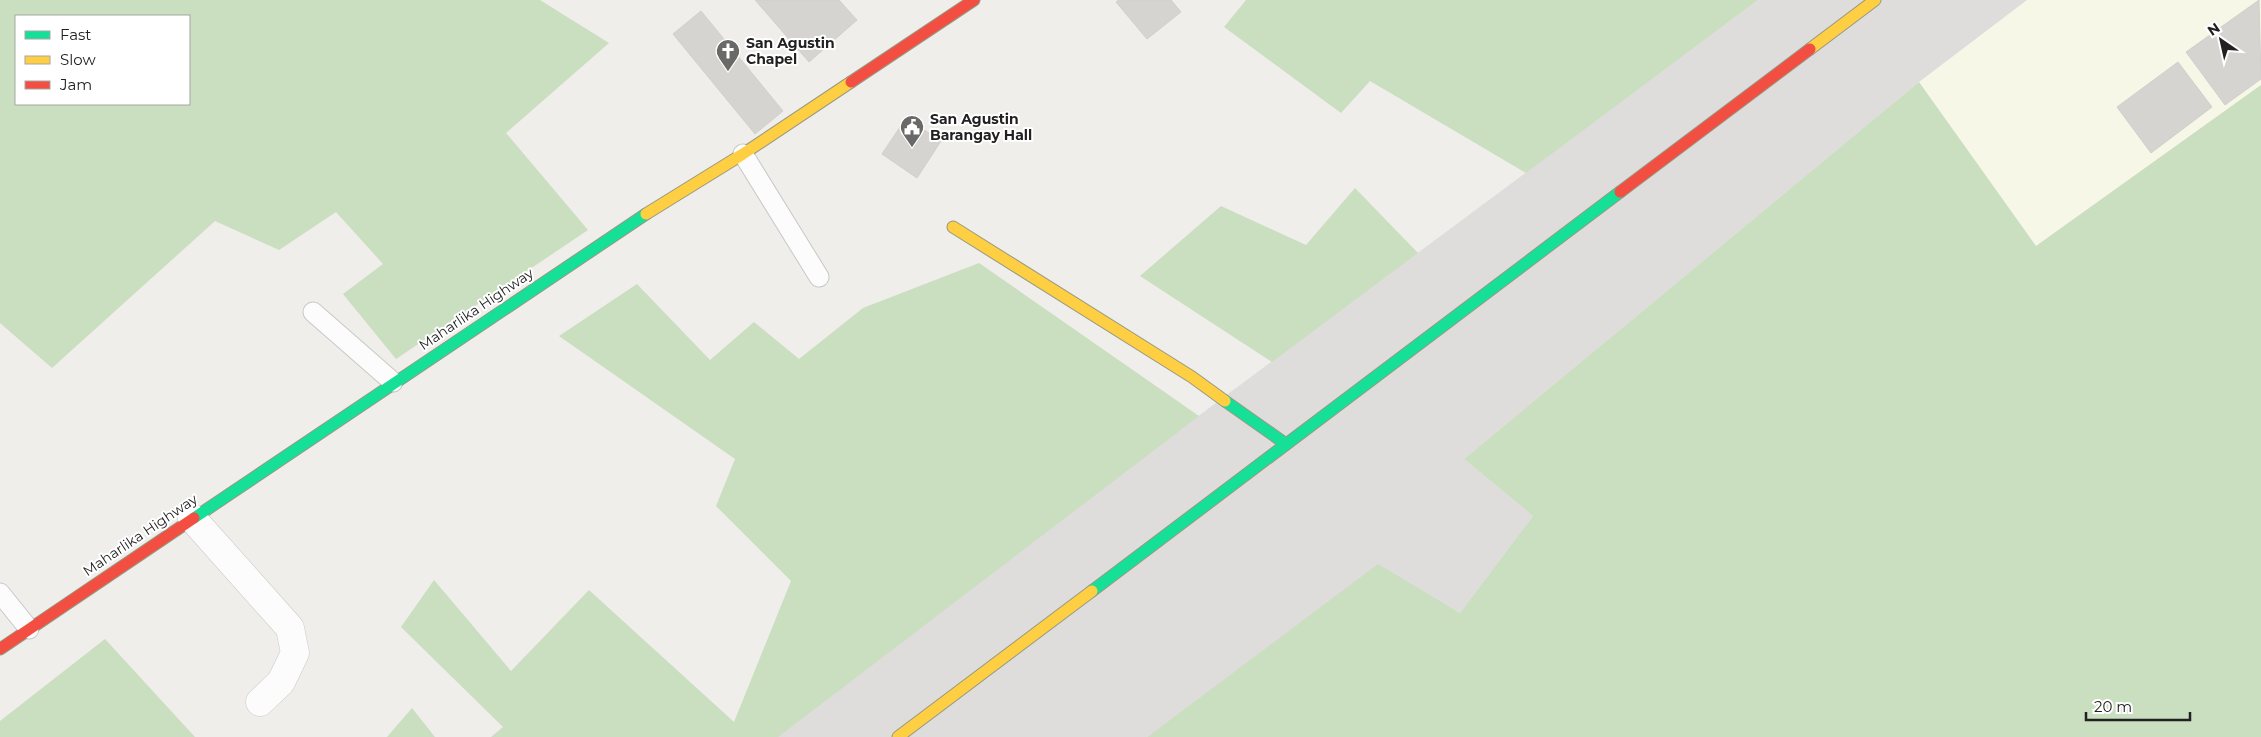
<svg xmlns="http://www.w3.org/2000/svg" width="2261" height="737" font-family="Montserrat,sans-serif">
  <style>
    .residential { fill: #dedddb }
    .education { fill: #f7f7e7 }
    .forest { fill: #cadec0; fill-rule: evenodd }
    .building { fill: #d6d4d1; stroke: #d2cfcb }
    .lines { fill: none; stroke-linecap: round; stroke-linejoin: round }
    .lane-casing { stroke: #c8c8c6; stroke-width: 21 }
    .street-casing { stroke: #c8c8c6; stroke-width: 29 }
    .fast-casing { stroke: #979982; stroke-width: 13 }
    .slow-casing { stroke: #979982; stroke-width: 13 }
    .jam-casing { stroke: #979982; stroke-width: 13 }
    .lane { stroke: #fdfcfc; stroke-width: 19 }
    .street { stroke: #fdfcfc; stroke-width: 28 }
    .fast { stroke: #16e098; stroke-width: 11 }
    .slow { stroke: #ffcf43; stroke-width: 11 }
    .jam { stroke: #f24e42; stroke-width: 11 }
    .labels { text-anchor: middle; stroke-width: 4; stroke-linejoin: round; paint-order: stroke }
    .poi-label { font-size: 14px; font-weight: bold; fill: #212121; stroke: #fff; text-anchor: start }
    .street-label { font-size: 14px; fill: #212121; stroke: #fff }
  </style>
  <rect width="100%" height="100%" fill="#efeeea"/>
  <path class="residential" d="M 1758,0 L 2261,0 L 2261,85 L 1919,82 L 1464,459 L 1533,516 L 1460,613 L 1378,565 L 1147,737 L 777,737 L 1158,446 Z"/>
  <path class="education" d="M 2027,0 L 2261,0 L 2261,85 L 2036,246 L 1919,82 Z"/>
  <path class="forest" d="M 0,0 L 540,0 L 609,43 L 506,133 L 588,230 L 396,359 L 343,294 L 383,264 L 336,212 L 279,250 L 215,221 L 52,368 L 0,323 ZM 16,16 L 189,16 L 189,104 L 16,104 Z
    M 1246,0 L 1758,0 L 1526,173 L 1370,81 L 1341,113 L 1224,27 Z
    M 1919,82 L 2036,246 L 2261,85 L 2261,737 L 1147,737 L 1378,564 L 1460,613 L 1533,516 L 1464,459 Z
    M 1355,188 L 1418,253 L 1272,362 L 1140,276 L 1221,206 L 1306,245 Z
    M 979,263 L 1199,416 L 778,737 L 491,737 L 503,727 L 401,627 L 434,580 L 511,671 L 589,590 L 734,722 L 791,581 L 716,506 L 735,459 L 559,336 L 637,284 L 710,360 L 754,322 L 799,359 L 863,308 Z
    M 105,639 L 195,737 L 0,737 L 0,721 Z
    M 412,708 L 435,737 L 387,737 Z"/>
  <path class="building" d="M 755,0 L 839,0 L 857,20 L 809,62 Z
    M 1119,0 L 1171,0 L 1181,12 L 1147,39 L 1116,2 Z
    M 2259,0 L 2261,79 L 2225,105 L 2186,52 Z
    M 701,11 L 783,111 L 755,134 L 673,34 Z
    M 2178,62 L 2212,107 L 2151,153 L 2117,107 Z
    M 906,118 L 941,141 L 917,178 L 882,154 Z"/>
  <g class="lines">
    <g class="lane-casing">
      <path id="lane" d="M 743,154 L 819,277
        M 313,312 L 393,382
        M 0,593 L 29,629"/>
    </g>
    <g class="street-casing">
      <path id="street" d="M 192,518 L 290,628 L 295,653 L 281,682 L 260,702"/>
    </g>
    <g class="fast-casing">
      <path id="fast" d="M 1225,401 L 1286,444
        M 194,518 L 646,214
        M 1092,591 L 1620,192"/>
    </g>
    <g class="slow-casing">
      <path id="slow" d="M 1810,49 L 1875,0
        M 646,214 L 743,154 L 851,82
        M 953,227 L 1192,377 L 1225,401
        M 898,737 L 1092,591"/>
    </g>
    <g class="jam-casing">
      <path id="jam" d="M 851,82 L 974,0
        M 1620,192 L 1810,49
        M 0,649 L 194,518"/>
    </g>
    <use href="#lane" class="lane"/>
    <use href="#street" class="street"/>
    <use href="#fast" class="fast"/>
    <use href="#slow" class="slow"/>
    <use href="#jam" class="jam"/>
  </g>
  <defs>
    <g id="church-pin" transform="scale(1.25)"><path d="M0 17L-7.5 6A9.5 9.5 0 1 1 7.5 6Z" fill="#696967" stroke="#fff"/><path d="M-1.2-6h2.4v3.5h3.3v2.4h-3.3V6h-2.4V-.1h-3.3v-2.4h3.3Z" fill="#fff"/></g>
    <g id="civic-pin" transform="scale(1.25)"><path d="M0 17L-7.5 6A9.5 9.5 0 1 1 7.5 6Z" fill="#696967" stroke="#fff"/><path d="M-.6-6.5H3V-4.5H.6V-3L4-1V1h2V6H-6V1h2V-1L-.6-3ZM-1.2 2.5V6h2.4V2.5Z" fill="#fff"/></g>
  </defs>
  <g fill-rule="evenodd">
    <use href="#church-pin" x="728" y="51"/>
    <use href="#civic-pin" x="912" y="127"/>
  </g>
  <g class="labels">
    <g class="poi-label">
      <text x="746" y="48">San Agustin<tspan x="746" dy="16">Chapel</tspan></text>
      <text x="930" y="124">San Agustin<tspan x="930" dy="16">Barangay Hall</tspan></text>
    </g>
    <g class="street-label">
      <text transform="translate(476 309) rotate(-34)" y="5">Maharlika Highway</text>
      <text transform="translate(140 535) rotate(-34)" y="5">Maharlika Highway</text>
    </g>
  </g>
  <rect x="15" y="15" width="175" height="90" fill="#ffffff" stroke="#a6a6a6"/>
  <rect x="25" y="31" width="25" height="8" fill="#16e098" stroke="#a6a6a6"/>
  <text x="60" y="40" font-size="15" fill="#212121">Fast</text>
  <rect x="25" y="56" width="25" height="8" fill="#ffcf43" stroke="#a6a6a6"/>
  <text x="60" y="65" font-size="15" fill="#212121">Slow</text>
  <rect x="25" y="81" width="25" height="8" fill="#f24e42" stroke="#a6a6a6"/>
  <text x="60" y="90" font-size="15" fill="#212121">Jam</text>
  <g transform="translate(2221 40) rotate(326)" stroke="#ffffff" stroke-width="4" paint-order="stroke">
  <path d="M0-4L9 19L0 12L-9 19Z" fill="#212121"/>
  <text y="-8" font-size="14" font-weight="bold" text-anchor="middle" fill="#212121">N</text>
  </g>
  <path d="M2086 712v8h104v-8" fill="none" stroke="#212121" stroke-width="2.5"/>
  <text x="2094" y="712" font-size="15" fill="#212121" stroke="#ffffff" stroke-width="4" paint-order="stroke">20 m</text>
</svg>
